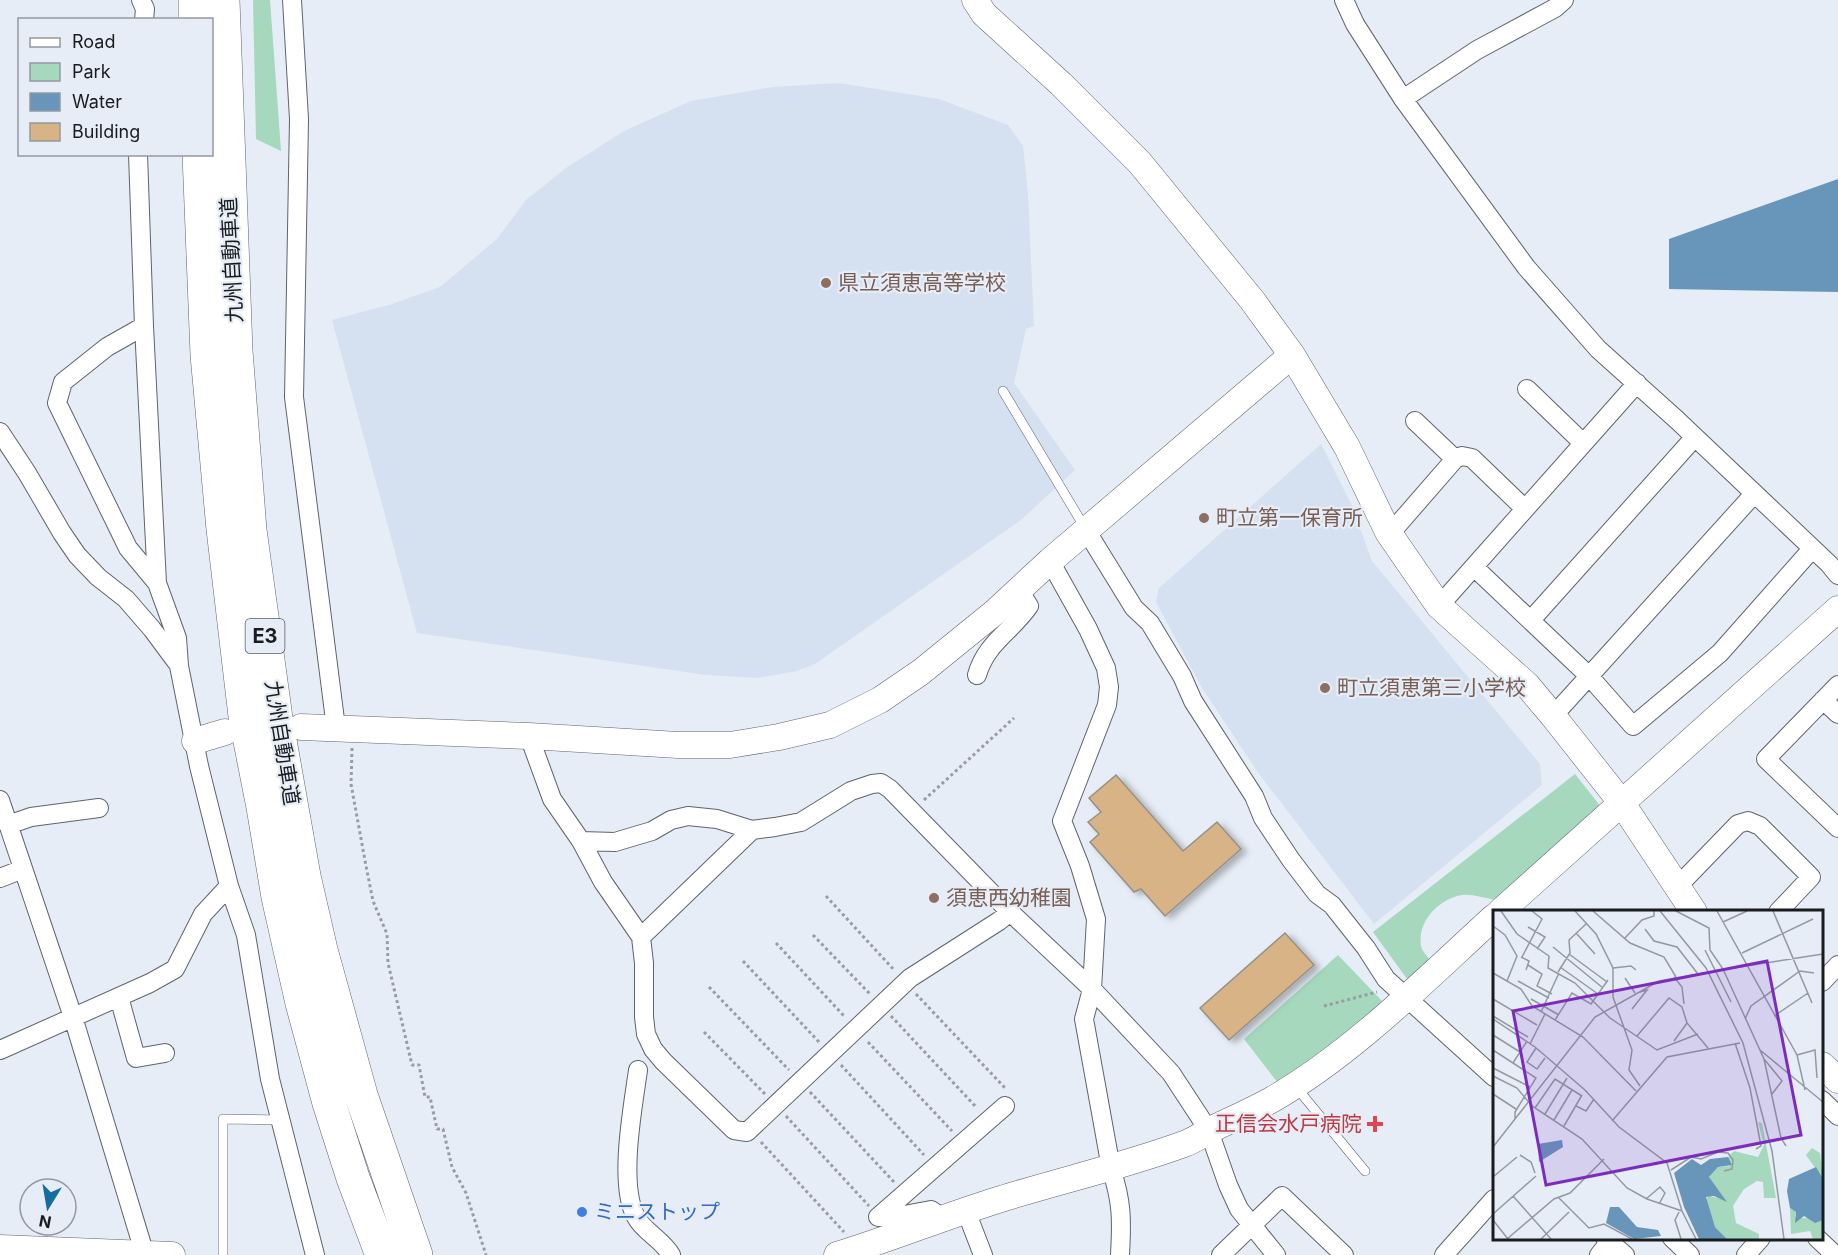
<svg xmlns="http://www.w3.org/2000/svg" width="1838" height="1255" font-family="Inter,'Noto Sans JP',sans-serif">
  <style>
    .built { fill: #d5e1f0 }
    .green { fill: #a5d8bc }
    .water { fill: #6896ba }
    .building { fill: #d7b386; stroke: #969087; stroke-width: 1.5; filter: url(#shadow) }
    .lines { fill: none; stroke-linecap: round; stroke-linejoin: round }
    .lane-casing { stroke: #5e646c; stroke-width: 10 }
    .street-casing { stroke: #5e646c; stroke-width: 20 }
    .secondary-casing { stroke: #5e646c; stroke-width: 27 }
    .highway-casing { stroke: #5e646c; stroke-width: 34 }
    .path { stroke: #989da4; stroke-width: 3; stroke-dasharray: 3 3; stroke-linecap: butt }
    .lane { stroke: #fff; stroke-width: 9 }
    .street { stroke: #fff; stroke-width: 18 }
    .secondary { stroke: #fff; stroke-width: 26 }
    .highway { stroke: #fff; stroke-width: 33 }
    .education-dot { fill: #8d6e63; stroke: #e6edf6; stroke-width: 2 }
    .health-dot { fill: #e0444e; stroke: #e6edf6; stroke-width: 2 }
    .shop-dot { fill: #3f7fe0; stroke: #e6edf6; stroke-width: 2 }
    .labels { text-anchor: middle; stroke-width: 4.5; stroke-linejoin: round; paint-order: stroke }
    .shield { fill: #e6edf6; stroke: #565b60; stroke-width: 1.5 }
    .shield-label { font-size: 20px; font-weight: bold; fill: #191c1f }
    .street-label { font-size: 21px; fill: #191c1f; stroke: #e6edf6 }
    .education-label { font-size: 21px; fill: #785e54; stroke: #e6edf6; text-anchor: start }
    .health-label { font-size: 21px; fill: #be3a42; stroke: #e6edf6; text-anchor: end }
    .shop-label { font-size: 21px; fill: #366cbe; stroke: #e6edf6; text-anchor: start }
    .inset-road { fill: none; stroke: #9499a0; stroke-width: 1.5 }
    .view { fill: #7b2cbf; fill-opacity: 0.15; stroke: #7b2cbf; stroke-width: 3 }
    .inset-edge { fill: none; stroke: #191c1f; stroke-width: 3 }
  </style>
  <defs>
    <filter id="shadow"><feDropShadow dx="5.5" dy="3" stdDeviation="3" flood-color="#0004"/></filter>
  </defs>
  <rect width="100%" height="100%" fill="#e6edf6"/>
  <path class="built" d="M 839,83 L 939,99 L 1008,125 L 1023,146 L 1028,194 L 1034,326 L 1026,329 L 1014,383 L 1075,470 L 1021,520 L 815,664 L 797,671 L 757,678 L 706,675 L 417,633 L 332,320 L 392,304 L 440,287 L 497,239 L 526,200 L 566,168 L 624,131 L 691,101 L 772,87 Z
    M 1321,444 L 1352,506 L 1372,561 L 1540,764 L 1542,785 L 1374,924 L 1259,774 L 1202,688 L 1156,602 L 1159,588 Z"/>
  <path class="green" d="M 253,0 L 270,0 L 281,151 L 256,139 Z
    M 1575,774 L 1601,807 L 1495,900 C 1485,898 1472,894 1462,895 C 1439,899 1417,921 1421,946 C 1422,951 1428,957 1431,962 L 1410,983 L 1373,932 Z
    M 1338,955 L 1382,1001 L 1332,1046 L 1278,1083 L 1244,1039 Z"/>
  <path class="water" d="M 1838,179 L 1838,292 L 1669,289 L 1669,239 Z"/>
  <path class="building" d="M 1116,775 L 1183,851 L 1217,822 L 1241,849 L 1165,916 L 1141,889 L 1134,892 L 1090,842 L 1099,834 L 1088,822 L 1101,812 L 1089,798 Z
    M 1285,933 L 1314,965 L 1229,1040 L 1200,1008 Z"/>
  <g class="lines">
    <g class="lane-casing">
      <path id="lane" d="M 1003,391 L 1085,528
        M 1296,1087 L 1365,1171
        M 223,1255 L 223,1119 L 279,1120"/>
    </g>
    <g class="street-casing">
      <path id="street" d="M 141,0 L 145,9 L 144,20
        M 292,0 L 299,119 L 294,397 L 336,728
        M 1344,0 L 1355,24 L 1403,99 L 1526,267 L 1598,349 L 1677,420 L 1829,564 L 1838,575
        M 1403,99 L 1477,50 L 1555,8 L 1564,0
        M 138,154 L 144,326 L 157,583 L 177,638 L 179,666 L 199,766 L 229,886 L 246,935 L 270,1079 L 315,1255
        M 144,326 L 107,347 L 63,382 L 57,403 L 128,548 L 157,583
        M 1527,389 L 1583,443
        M 1415,421 L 1455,459
        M 0,432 L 27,473 L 62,533 L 77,555 L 98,577 L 126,599 L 152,629 L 178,664
        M 1086,530 L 1134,608 L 1150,623 L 1182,676 L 1193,701 L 1254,796 L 1263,818 L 1291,860 L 1317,894 L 1332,905 L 1366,948 L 1386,979 L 1494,1077
        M 1388,532 L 1395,528 L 1455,459 L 1462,456 L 1472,458 L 1525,509
        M 1050,561 L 1088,629 L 1106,668 L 1109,687 L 1107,705 L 1062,821 L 1080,866 L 1096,919 L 1092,989 L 1084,1019 L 1111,1168 C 1122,1202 1122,1219 1120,1255
        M 1474,567 L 1589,676 L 1633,726 L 1720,653 L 1812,549
        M 1439,606 L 1637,383
        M 1531,620 L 1694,438
        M 977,675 C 986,643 1011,632 1029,606 L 1019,590
        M 1838,685 L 1766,759 L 1838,828
        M 1823,700 L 1838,714
        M 1553,716 L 1754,494
        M 529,736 L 552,799 L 581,841 L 603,882 L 641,937 L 644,963 L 644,1017 L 646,1034 L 653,1049 L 663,1061 L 734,1130 L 747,1132 L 910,978 L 999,921 L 1010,912
        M 0,800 L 73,1017 L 145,1255
        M 8,825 L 31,817 L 99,808
        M 581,841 L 615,842 L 652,831 L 671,820 L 688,816 L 717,819 L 752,830 L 775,827 L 801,822 L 851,791 L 872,784 L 881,783 L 890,789 L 1010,912 L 1092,989 L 1171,1073 L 1209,1131 L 1228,1185 L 1239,1209 L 1276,1255
        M 0,878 L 23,869
        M 1677,887 L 1738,824 L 1748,821 L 1760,826 L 1811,877 L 1778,912
        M 641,937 L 752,830
        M 1822,982 L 1838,965
        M 119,997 L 136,1058 L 165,1053
        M 0,1050 L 150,983 L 175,969 L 203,914 L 229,886
        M 638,1070 C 633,1107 618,1184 636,1217 C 644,1232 663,1240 671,1255
        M 1822,1100 L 1838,1116
        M 966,1211 L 983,1255
        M 944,1219 L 931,1210 L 893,1217 L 878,1217 L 1005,1106
        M 1605,1238 L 1625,1255
        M 1672,1238 L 1690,1255
        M 1817,1238 L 1835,1255
        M 1221,1255 L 1282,1196 L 1344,1255
        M 1444,1255 L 1494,1199
        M 1599,1255 L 1613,1238
        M 1746,1255 L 1761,1238"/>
    </g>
    <g class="secondary-casing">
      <path id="secondary" d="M 975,0 L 984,14 L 1061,84 L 1140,163 L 1252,300 L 1292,355 L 1347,447 L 1388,532 L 1439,606 L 1527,685 L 1553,716 L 1621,802 L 1694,912
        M 301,727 L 529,736 L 678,745 L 730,745 L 779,737 L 830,725 L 880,700 L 921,672 L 995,612 L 1050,561 L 1292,355
        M 195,741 L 225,732
        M 1500,912 L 1838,609
        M 1822,1065 L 1838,1080
        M 0,1248 L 172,1255
        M 837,1255 C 892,1238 946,1216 1001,1199 C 1062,1180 1124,1166 1184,1144 C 1193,1141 1200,1136 1208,1131 C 1230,1120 1252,1111 1273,1099 C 1353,1053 1427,978 1494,917"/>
    </g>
    <g class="highway-casing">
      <path id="highway" d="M 195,0 L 195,20
        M 223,0 L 236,351 L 250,530 L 276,718 L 304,876 L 321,950 L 361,1095 L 416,1255
        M 199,154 L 207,355 L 223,529 L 245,716 L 263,807 L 278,897 L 302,1003 L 329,1103 L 353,1178 L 382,1255"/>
    </g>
    <path class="path" d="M 352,748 L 351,784 L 366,866 L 373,901 L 387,934 L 388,963 L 412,1065 L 419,1065 L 425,1097 L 430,1097 L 437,1129 L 443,1129 L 452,1167 L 466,1193 L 486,1255
      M 924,800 L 1014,718
      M 826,896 L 895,971
      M 813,935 L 870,994
      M 776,943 L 845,1017
      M 743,961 L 820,1043
      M 709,987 L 789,1070
      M 916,994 L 1006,1089
      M 1324,1006 L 1377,992
      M 891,1016 L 977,1108
      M 704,1032 L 765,1094
      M 868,1042 L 952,1131
      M 841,1065 L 924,1155
      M 810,1092 L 894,1182
      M 786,1116 L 869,1206
      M 761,1142 L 844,1232"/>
    <use href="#lane" class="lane"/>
    <use href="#street" class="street"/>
    <use href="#secondary" class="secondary"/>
    <use href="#highway" class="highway"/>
  </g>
  <g class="education-dot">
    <circle cx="826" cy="283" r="6"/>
    <circle cx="1204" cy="518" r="6"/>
    <circle cx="1325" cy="688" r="6"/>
    <circle cx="934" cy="898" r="6"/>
  </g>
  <path class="health-dot" d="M1372 1115h6v6h6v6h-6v6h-6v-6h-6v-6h6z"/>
  <circle class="shop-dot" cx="582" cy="1212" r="6"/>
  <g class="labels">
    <rect class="shield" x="245.5" y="619" width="39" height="34" rx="4.5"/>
    <g class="shield-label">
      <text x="265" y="643">E3</text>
    </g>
    <g class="street-label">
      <text transform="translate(232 260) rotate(-93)" y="7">九州自動車道</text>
      <text transform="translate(282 743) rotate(81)" y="7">九州自動車道</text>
    </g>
    <g class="education-label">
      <text x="838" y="290">県立須恵高等学校</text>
      <text x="1216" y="525">町立第一保育所</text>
      <text x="1337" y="695">町立須恵第三小学校</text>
      <text x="946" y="905">須恵西幼稚園</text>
    </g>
    <g class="health-label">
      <text x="1362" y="1131">正信会水戸病院</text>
    </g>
    <g class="shop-label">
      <text x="594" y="1219">ミニストップ</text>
    </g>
  </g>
  <g transform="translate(1493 910)">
    <rect width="330" height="330" fill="#e6edf6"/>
    <path d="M 265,212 L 269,213 L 283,288 L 271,288 L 270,272 L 264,271 L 251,279 L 240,296 L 243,313 L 266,324 L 266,329 L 234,329 L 222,317 L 213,290 L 215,286 L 230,289 L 216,267 L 225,257 L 237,256 L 235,247 L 241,241 L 265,247 L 271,235 ZM 319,238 L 327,243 L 330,269 L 313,245 ZM 297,298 L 303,302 L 302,307 L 330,310 L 330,329 L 320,329 L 317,321 L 298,324 Z" fill="#a5d8bc"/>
    <path d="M 69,230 L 70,237 L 46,252 L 45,234 ZM 235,247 L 239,255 L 225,257 L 216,267 L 234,292 L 221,286 L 213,287 L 222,317 L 234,329 L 206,329 L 191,297 L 181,263 L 199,249 L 208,255 L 217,249 ZM 323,257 L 330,269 L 330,310 L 322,313 L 311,306 L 302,313 L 303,302 L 297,298 L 294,281 L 296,269 ZM 117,297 L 126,297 L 144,317 L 165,320 L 168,326 L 141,329 L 113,313 Z" fill="#6896ba"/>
    <path class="inset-road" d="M 8,1 L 24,24 L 56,46 L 55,58 L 82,73 L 117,108 L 164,140 L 205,124M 82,1 L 103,24 L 120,58 L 120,87 L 139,140 L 136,160 L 147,176M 100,1 L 137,33 L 171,47 L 183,67M 167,1 L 213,58 L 250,133 L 279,241 L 291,329M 183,1 L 216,18 L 217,40 L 230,59 L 271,149 L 288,228 L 293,236M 224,1 L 304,145 L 312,180M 280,1 L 319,93M 230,12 L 254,1M 0,16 L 12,25 L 24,46 L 14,71M 35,17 L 52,27 L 44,39M 152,19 L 161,31 L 184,37 L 205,64M 83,23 L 102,44M 131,29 L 149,10 L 161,6 L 161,1M 60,37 L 110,78M 212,40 L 238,92M 249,43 L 320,9M 76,44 L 114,72M 28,47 L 36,51 L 33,60M 29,47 L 49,9 L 39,1M 35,55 L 49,64 L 44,76 L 59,84M 67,57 L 105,84M 120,58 L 138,56 L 143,60M 228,60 L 330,44M 65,62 L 77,43 L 76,30 L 93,14M 0,63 L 28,79 L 39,96 L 90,127 L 143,181M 181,67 L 189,77 L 191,94M 132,68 L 142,83M 25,71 L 56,88M 0,89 L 44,115M 38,89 L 66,105M 139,99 L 154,80 L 147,82M 48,102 L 66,63M 0,106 L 35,127M 281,106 L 315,83M 0,109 L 42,137 L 92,180 L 126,217 L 174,253 L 189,301 L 203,329M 252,109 L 258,96 L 307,61 L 321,63M 62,110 L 79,83 L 98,94 L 115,70M 0,125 L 27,142M 144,126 L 176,88 L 189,97 L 194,113 L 215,138M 181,131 L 194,113M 242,133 L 257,178 L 268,236 L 263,239M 37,134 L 52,104M 43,138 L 34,152 L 44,159 L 52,148M 0,140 L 43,168 L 22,202 L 22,210M 267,140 L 330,192M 304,145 L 322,140 L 324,168M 271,149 L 289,171 L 279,184M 20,153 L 34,131M 0,158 L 37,177M 0,166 L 24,178 L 39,196 L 89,229 L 134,278 L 154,289 L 189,301M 0,184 L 23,199M 83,196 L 93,201 L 101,189M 42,198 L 62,169 L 89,186M 52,204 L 74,168M 61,210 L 79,180M 119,211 L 174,147 L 247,133M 71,216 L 89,185M 0,237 L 102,107 L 166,71 L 211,63M 27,245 L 38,252 L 42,263M 178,260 L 198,247 L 208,249 L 225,242 L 235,243 L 240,250 L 239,259 L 231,261M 0,267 L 24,247M 20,286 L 58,329M 65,287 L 96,318 L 111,314 L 139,329M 153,289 L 167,277 L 172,283 L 166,294M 186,302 L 182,310 L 188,329M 0,304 L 43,266M 0,310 L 15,329M 14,329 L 61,289 L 77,283 L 111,249M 48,329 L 76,302"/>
    <path class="view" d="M 274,51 L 308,225 L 53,275 L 20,101 Z"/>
    <rect width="330" height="330" class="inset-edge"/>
  </g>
  <rect x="18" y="18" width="195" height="138" fill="#e6edf6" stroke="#9499a0" stroke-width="1.5"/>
  <rect x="30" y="38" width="30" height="9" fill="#ffffff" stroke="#9499a0" stroke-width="1.5"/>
  <text x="72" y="48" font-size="18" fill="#191c1f">Road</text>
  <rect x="30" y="63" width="30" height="18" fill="#a5d8bc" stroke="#9499a0" stroke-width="1.5"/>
  <text x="72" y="78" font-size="18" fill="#191c1f">Park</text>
  <rect x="30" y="93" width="30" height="18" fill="#6896ba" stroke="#9499a0" stroke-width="1.5"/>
  <text x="72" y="108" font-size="18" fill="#191c1f">Water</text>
  <rect x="30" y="123" width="30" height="18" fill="#d7b386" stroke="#9499a0" stroke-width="1.5"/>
  <text x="72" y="138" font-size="18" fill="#191c1f">Building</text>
  <g transform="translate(48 1207) rotate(191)"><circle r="28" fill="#e6edf6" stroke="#9499a0" stroke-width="1.5"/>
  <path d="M0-4.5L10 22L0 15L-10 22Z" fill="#156d9d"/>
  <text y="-9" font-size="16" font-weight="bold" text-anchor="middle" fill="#191c1f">N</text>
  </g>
</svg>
